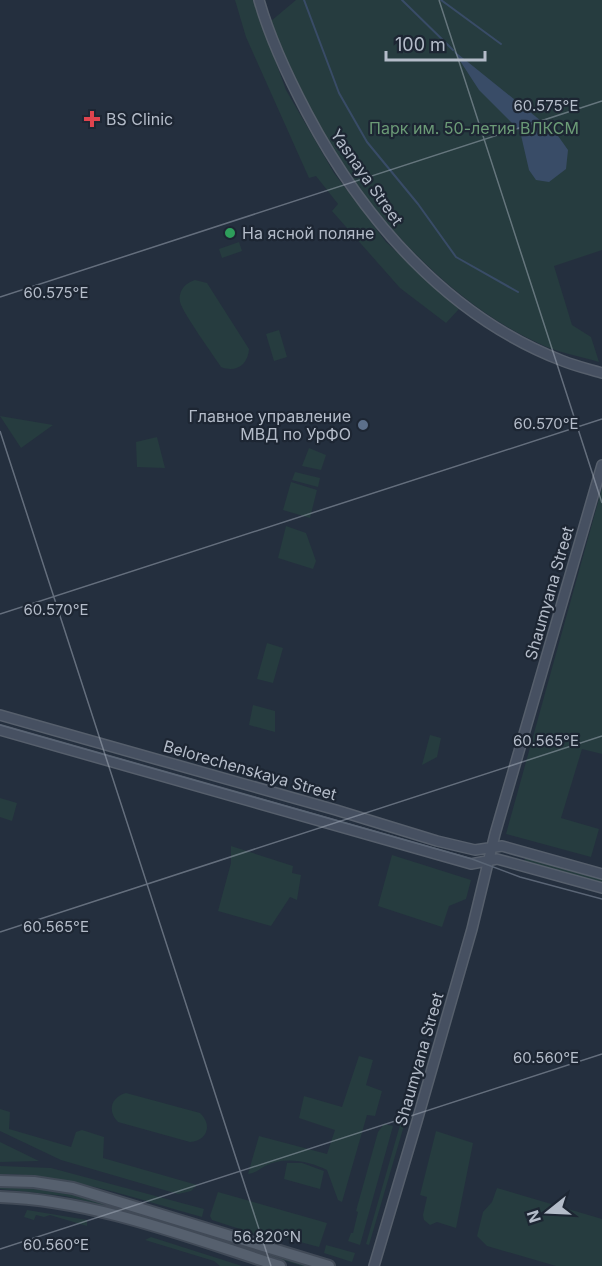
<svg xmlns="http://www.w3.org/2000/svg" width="602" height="1266" font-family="Inter,sans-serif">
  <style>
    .green { fill: #263c3f }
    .water { fill: #394c67 }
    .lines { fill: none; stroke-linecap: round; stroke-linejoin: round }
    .stream { stroke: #394c67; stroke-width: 2 }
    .secondary-casing { stroke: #565f6c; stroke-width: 12 }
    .primary-casing { stroke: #414a57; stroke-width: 14 }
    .secondary { stroke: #465061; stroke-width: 9 }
    .primary { stroke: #56606e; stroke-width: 10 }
    .tram { stroke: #5a6575; stroke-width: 1.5 }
    .ticks { fill: none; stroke: #b4bcc9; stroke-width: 1.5; stroke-opacity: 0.45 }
    .health-dot { fill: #e0444e; stroke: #1d2633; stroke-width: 2 }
    .leisure-dot { fill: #2e9e5b; stroke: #1d2633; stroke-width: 2 }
    .service-dot { fill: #5c6f8a; stroke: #1d2633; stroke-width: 2 }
    .labels { text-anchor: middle; stroke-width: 4.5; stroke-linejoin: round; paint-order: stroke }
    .poi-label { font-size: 16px; fill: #b4bcc9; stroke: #1d2633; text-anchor: start }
    .park-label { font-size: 16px; fill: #6b9a76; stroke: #1d2633 }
    .street-label { font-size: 16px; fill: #b4bcc9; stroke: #1d2633 }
    .ticks-label { font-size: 15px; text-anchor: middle; fill: #b4bcc9; stroke: #1d2633; stroke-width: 4.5; stroke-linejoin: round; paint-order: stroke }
  </style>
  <rect width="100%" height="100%" fill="#242f3e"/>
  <path class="green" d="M 235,0 L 253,0 L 286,90 L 334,173 L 386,242 L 459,309 L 446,323 L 400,288 L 332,211 L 338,204 L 316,176 L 309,178 L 246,37 Z
    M 296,0 L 602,0 L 602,250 L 554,266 L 572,325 L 591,337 L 599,362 C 579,356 556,352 538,343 C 473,313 416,260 371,204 C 364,195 355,186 349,176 C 318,127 292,75 271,21 Z
    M 239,242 L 242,251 L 222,258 L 219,249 Z
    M 195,280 L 207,283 L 249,349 C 248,365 236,373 221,367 C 212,353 184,315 180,302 C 178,291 185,283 195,280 Z
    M 279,330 L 287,357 L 274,361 L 266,334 Z
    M 0,416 L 53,425 L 21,448 Z
    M 157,437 L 165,468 L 137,467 L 136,442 Z
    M 309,448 L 326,455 L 321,470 L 302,466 Z
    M 295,472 L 320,478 L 318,487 L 292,480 Z
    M 291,482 L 317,490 L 310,518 L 283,510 Z
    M 602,488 L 602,754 L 582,749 L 561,818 L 599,829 L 591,857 L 506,834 Z
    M 286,526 L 306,533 L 316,561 L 313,569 L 278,558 Z
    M 267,643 L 283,648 L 273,683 L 257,679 Z
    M 253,705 L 275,711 L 275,732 L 249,725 Z
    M 430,735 L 441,738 L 437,757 L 422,765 Z
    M 0,798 L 17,803 L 12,821 L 0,817 Z
    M 231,846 L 293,866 L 292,873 L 301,875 L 297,900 L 290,897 L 271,926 L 218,911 L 231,863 Z
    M 392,855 L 471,880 L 466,899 L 449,906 L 442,927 L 378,906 Z
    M 526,857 L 602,879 L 602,885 L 524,862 Z
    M 359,1056 L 373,1060 L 366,1085 L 382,1091 L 375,1116 L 367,1115 L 342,1202 L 338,1200 L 327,1170 C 309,1161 284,1156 265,1166 C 258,1170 256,1173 248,1174 L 259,1136 L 327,1154 L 335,1130 L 299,1118 L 304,1096 L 342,1107 Z
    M 126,1093 L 200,1113 C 213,1125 207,1141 190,1142 L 118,1122 C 107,1111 111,1097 126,1093 Z
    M 406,1104 L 410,1105 L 369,1245 L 366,1244 Z
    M 0,1109 L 10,1112 L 9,1129 L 71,1147 L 76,1132 L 82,1130 L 104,1137 L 103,1158 L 197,1185 L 191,1191 L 178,1194 L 61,1160 L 0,1131 Z
    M 384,1124 L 393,1126 L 360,1245 L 348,1241 L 351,1233 L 353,1233 L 358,1212 L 356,1211 L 378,1132 Z
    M 436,1131 L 473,1143 L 456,1228 L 437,1222 L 430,1225 L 424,1220 L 423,1215 L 427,1197 L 420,1195 Z
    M 0,1142 L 39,1161 L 0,1162 Z
    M 287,1163 L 302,1163 L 324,1171 L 320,1189 L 284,1179 Z
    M 0,1166 L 51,1168 L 204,1209 L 202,1217 C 136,1199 69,1174 0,1174 Z
    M 0,1186 L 67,1192 L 141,1212 L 140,1215 L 65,1196 L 0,1189 Z
    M 497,1188 L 602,1219 L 602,1266 L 556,1266 L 487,1246 L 477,1236 L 483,1212 L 492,1202 Z
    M 218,1192 L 327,1223 L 319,1247 L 274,1235 L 271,1239 L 212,1220 L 210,1216 Z
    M 27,1210 L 87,1220 L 87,1226 L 50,1215 L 44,1217 L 36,1215 L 34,1220 L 24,1217 Z
    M 153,1216 L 310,1265 L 309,1266 L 302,1266 L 152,1219 Z
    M 151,1237 L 242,1266 L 220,1266 L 214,1261 L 145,1240 Z
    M 326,1245 L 355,1253 L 352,1262 L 324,1253 Z"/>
  <path class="water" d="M 453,50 L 556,133 L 568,150 L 566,169 L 549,182 L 536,180 L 529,170 L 520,131 L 479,90 Z"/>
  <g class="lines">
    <path class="stream" d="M 304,0 L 339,93 L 367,142 L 418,204 L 456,257 L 518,292
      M 402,0 L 453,50
      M 441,0 L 501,44"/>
    <g class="secondary-casing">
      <path id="secondary" d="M 259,0 C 270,39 288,77 307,113 C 363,219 448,317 563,361 C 575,366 589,369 602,373
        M 0,715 L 336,810 L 437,841 L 475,850 L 502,846 L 602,874
        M 0,730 L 471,864 L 497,859 L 602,888
        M 374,1266 L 417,1121 L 472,929 L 495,834 L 602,465"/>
    </g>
    <g class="primary-casing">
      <path id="primary" d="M 0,1181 L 34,1182 L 73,1188 L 329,1266
        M 0,1197 C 94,1200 191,1238 280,1266"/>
    </g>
    <use href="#secondary" class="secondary"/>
    <use href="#primary" class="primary"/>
    <path class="tram" d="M 0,725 L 472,859 L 520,877 L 602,899"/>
  </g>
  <path class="ticks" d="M 439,0 L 602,503M 0,297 L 602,101M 0,431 L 271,1266M 0,614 L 602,419M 0,932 L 602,736M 0,1249 L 602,1054"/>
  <path class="health-dot" d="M89 110h6v6h6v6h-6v6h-6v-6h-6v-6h6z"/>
  <circle class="leisure-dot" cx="230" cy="233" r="6"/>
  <circle class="service-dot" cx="363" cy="425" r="6"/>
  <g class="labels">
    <g class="poi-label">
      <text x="106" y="125">BS Clinic</text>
      <text x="242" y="239">На ясной поляне</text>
      <text x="351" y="422" text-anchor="end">Главное управление<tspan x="351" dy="18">МВД по УрФО</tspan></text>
    </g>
    <g class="park-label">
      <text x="474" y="134">Парк им. 50-летия ВЛКСМ</text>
    </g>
    <g class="street-label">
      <text transform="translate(367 177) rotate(55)" y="6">Yasnaya Street</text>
      <text transform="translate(549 593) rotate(-74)" y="6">Shaumyana Street</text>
      <text transform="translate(250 770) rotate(16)" y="6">Belorechenskaya Street</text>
      <text transform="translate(419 1059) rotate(-74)" y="6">Shaumyana Street</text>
    </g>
  </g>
  <g class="ticks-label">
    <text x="546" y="111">60.575°E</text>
    <text x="56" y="298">60.575°E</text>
    <text x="546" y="429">60.570°E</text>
    <text x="56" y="615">60.570°E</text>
    <text x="546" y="746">60.565°E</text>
    <text x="56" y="932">60.565°E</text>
    <text x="546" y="1063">60.560°E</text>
    <text x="267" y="1242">56.820°N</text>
    <text x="56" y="1250">60.560°E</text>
  </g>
  <g transform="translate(548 1212) rotate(252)" stroke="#1d2633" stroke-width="4.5" paint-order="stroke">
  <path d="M0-4.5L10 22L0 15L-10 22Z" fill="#b4bcc9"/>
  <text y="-9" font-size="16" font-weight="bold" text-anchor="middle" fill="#b4bcc9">N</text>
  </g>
  <path d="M386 51v9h99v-9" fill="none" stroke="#b4bcc9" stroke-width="3"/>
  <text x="395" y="51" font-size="18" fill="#b4bcc9" stroke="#1d2633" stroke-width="4.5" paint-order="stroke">100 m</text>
</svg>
